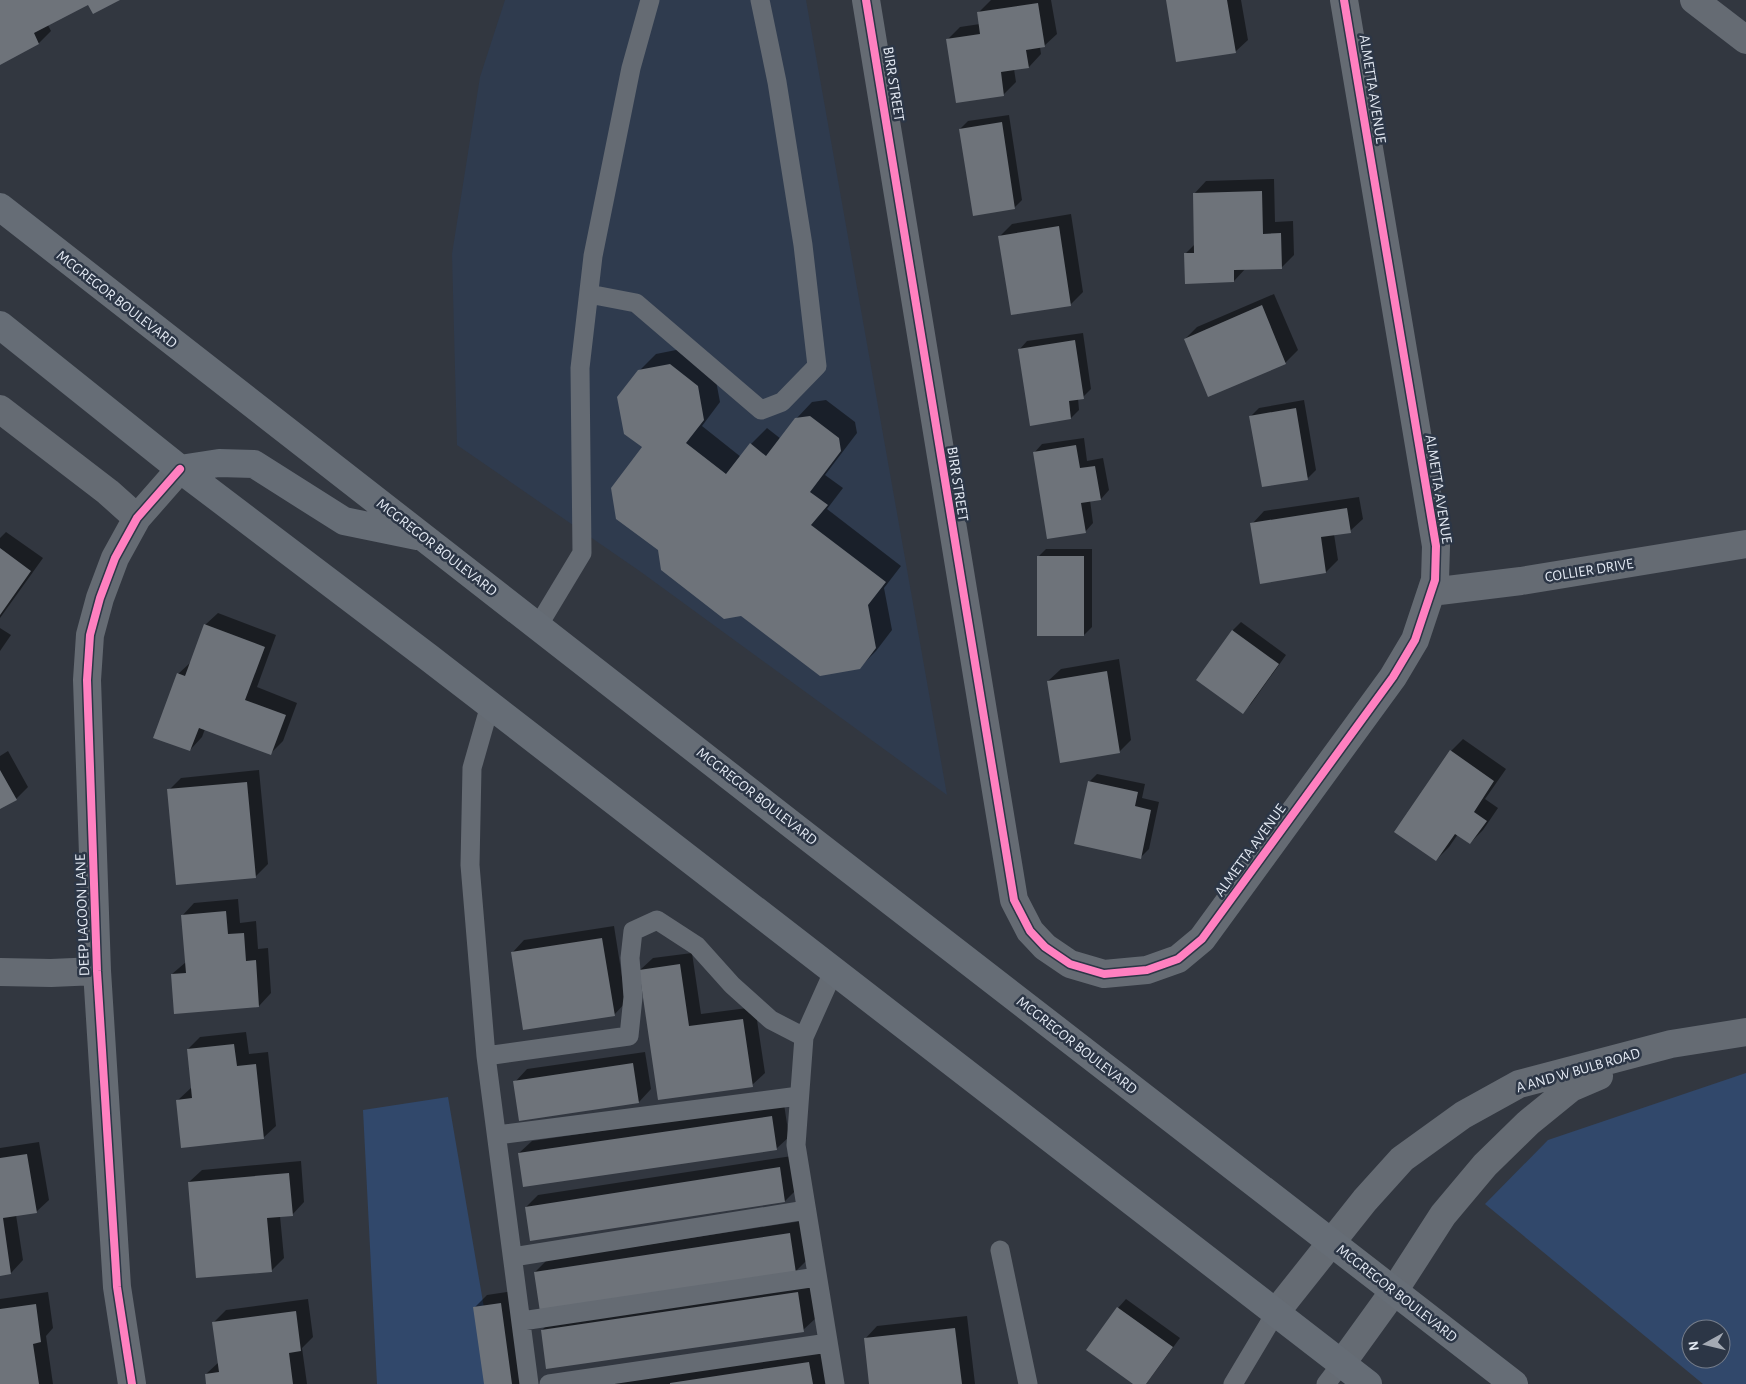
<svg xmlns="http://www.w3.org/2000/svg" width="1746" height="1384" font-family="'Alegreya Sans',sans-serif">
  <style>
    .built { fill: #2f3b4e }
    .green { fill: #31486b; fill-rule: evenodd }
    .shadow { fill: #0007 }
    .building { fill: #6e737a }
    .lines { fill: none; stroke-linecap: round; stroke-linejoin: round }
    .service { stroke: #656b73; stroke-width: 19 }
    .minor { stroke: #656b73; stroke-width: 28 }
    .tertiary { stroke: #656b73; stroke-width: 28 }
    .secondary { stroke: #666d76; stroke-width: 28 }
    .cycleway-casing { stroke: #2c3646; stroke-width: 11 }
    .cycleway { stroke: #ff80c0; stroke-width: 8 }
    .labels { text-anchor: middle; stroke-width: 5; stroke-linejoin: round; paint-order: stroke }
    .street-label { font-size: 15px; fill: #e2e8f2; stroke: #2c3646 }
  </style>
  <rect width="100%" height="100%" fill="#323740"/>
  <path class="built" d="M 505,0 L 806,0 L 947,795 L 641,572 L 457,445 L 452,254 L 480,77 Z"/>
  <path class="green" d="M 1746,1073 L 1746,1384 L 1703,1384 L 1485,1204 L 1548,1140 ZM 1691,1329 L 1721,1329 L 1721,1359 L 1691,1359 Z
    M 448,1097 L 497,1384 L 377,1384 L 363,1110 Z"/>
  <path class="shadow" d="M 0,0 L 117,0 L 89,3 L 48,25 L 51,31 L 39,43 L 0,63 Z
    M 991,0 L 1051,0 L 1057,34 L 1044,46 L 1040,47 L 1041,54 L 1029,67 L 1014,69 L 1016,82 L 1003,95 L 947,40 L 960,27 L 980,24 L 979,12 Z
    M 1168,0 L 1241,0 L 1248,40 L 1235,52 Z
    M 1009,115 L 1022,200 L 1014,208 L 960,129 L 968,121 Z
    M 1274,179 L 1275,222 L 1293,221 L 1294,255 L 1282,267 L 1246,268 L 1234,281 L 1185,254 L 1195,244 L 1194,194 L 1206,181 Z
    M 1071,214 L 1083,292 L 1071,304 L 1000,236 L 1012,224 Z
    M 1274,294 L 1298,350 L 1285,363 L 1185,339 L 1197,327 Z
    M 1083,333 L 1091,389 L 1083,397 L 1078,398 L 1079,410 L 1071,418 L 1031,424 L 1019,350 L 1027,341 Z
    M 686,348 L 714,370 L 720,402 L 702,426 L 741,457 L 751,444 L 767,428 L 781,439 L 796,419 L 812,402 L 826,400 L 855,422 L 857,433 L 825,475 L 843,488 L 827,509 L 901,566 L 884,588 L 892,630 L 876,651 L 860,667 L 643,447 L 639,371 L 656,354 Z
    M 1304,400 L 1316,470 L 1308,478 L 1251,416 L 1259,408 Z
    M 1084,438 L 1087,461 L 1103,458 L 1109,490 L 1101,499 L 1090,500 L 1093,523 L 1085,532 L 1034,453 L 1042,444 Z
    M 1359,497 L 1363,519 L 1350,531 L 1334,534 L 1338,560 L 1326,572 L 1252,524 L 1264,511 Z
    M 6,532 L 43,558 L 0,618 L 0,538 Z
    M 1046,549 L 1092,549 L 1092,627 L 1084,635 L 1038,557 Z
    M 218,613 L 276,635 L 257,687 L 297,703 L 283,741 L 271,753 L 205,729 L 202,737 L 190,750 L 178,674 L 191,662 L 205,625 Z
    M 1241,622 L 1286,655 L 1251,704 L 1243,712 L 1233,630 Z
    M 0,628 L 11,635 L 0,651 Z
    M 1119,659 L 1131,740 L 1119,752 L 1048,681 L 1061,669 Z
    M 1463,739 L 1506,769 L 1485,799 L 1498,808 L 1483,830 L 1470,843 L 1458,834 L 1449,847 L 1436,860 L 1451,751 Z
    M 8,751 L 28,787 L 16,799 L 0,808 L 0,756 Z
    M 259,770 L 268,864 L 255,877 L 169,790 L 181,778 Z
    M 1097,774 L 1145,784 L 1142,798 L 1159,802 L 1149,849 L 1141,857 L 1089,782 Z
    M 238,899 L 240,923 L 256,921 L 258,949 L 268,948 L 271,993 L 259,1006 L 172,974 L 186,962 L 182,916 L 194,903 Z
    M 614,926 L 626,1002 L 614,1015 L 512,953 L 524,940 Z
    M 692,953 L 701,1014 L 755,1007 L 765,1073 L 752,1085 L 659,1099 L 640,970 L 653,958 Z
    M 246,1032 L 249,1054 L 268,1052 L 276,1126 L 263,1138 L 178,1100 L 192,1087 L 188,1049 L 200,1037 Z
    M 645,1052 L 651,1089 L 639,1102 L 515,1082 L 527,1069 Z
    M 784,1104 L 789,1137 L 776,1149 L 519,1153 L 532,1141 Z
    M 39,1142 L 49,1200 L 36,1212 L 16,1215 L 23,1260 L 11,1273 L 0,1274 L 0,1148 Z
    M 792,1156 L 797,1189 L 785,1201 L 526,1207 L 538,1195 Z
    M 301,1161 L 304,1202 L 292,1215 L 280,1216 L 284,1258 L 271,1271 L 189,1182 L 202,1170 Z
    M 802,1221 L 808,1259 L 796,1271 L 535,1272 L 547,1260 Z
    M 811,1280 L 816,1318 L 803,1330 L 542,1330 L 554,1318 Z
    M 513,1291 L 525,1384 L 485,1384 L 475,1307 L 487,1295 Z
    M 48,1292 L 53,1328 L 46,1336 L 53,1384 L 0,1384 L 0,1299 Z
    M 308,1299 L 313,1337 L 302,1348 L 307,1384 L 208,1384 L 206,1374 L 219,1362 L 214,1322 L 226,1310 Z
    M 1126,1299 L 1180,1338 L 1146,1384 L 1135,1384 L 1088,1350 L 1118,1308 Z
    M 967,1316 L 975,1384 L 870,1384 L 865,1339 L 877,1326 Z
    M 821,1350 L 826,1384 L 597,1384 Z"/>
  <path class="building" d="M 0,0 L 120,0 L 93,14 L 88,5 L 34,33 L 39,44 L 0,65 Z
    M 1166,0 L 1227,0 L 1236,53 L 1176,62 Z
    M 1038,3 L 1045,47 L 1026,50 L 1029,68 L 1001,72 L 1004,96 L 956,103 L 946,39 L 980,34 L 977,12 Z
    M 1002,122 L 1015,209 L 973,216 L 959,129 Z
    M 1262,191 L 1263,234 L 1281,233 L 1282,269 L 1234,270 L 1234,282 L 1185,284 L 1184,253 L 1194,253 L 1193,193 Z
    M 1059,226 L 1071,306 L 1011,315 L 998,236 Z
    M 1262,305 L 1286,364 L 1208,397 L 1184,339 Z
    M 1075,340 L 1084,399 L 1069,401 L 1071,419 L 1030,426 L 1018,349 Z
    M 670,364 L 698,386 L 704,420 L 686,443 L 726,474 L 750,443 L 766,456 L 795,418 L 810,416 L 839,438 L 841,451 L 810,492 L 828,505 L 811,525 L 886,582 L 868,605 L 876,648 L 860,669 L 820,676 L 741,616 L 724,619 L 661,570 L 658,550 L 616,519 L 611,488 L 642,447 L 624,434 L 617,397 L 638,370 Z
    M 1296,408 L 1308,480 L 1262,487 L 1249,416 Z
    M 1076,445 L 1080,468 L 1095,466 L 1101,500 L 1081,503 L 1086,533 L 1047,539 L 1033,452 Z
    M 1347,508 L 1351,533 L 1321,537 L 1326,573 L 1260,584 L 1250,523 Z
    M 0,548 L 31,571 L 0,615 Z
    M 1037,556 L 1084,556 L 1084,636 L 1037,636 Z
    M 204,624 L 265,647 L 245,700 L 286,715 L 271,755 L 199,728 L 190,751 L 153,738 L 177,673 L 185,676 Z
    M 1232,630 L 1279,664 L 1243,714 L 1196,680 Z
    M 1107,671 L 1120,753 L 1060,763 L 1047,681 Z
    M 1450,750 L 1494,781 L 1474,812 L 1487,821 L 1470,844 L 1455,834 L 1436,861 L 1394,832 Z
    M 0,770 L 17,800 L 0,809 Z
    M 1088,781 L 1138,792 L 1135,806 L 1151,810 L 1141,859 L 1074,844 Z
    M 247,782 L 256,878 L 176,885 L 167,789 Z
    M 226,911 L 228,934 L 244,933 L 246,961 L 256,960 L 259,1007 L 174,1014 L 171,974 L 186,973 L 181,915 Z
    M 602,938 L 615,1016 L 523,1030 L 511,952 Z
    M 680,964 L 689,1026 L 743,1019 L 753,1087 L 658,1100 L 639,970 Z
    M 234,1044 L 237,1066 L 256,1064 L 264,1139 L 181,1148 L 176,1100 L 192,1098 L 187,1049 Z
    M 633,1063 L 639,1103 L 519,1121 L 513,1081 Z
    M 772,1116 L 777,1150 L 523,1187 L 518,1153 Z
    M 27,1154 L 37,1213 L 3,1218 L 11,1274 L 0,1276 L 0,1158 Z
    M 780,1167 L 785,1202 L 530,1241 L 525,1207 Z
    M 289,1173 L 293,1216 L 267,1218 L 272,1272 L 196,1278 L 188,1182 Z
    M 790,1233 L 796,1273 L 540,1312 L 534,1272 Z
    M 798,1292 L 804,1332 L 546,1369 L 541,1330 Z
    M 501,1303 L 512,1384 L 484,1384 L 473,1307 Z
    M 36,1304 L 41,1342 L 33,1344 L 39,1384 L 0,1384 L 0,1309 Z
    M 1117,1307 L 1173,1347 L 1146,1384 L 1133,1384 L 1086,1350 Z
    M 296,1311 L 301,1351 L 289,1353 L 293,1384 L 206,1384 L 205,1374 L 219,1372 L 212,1322 Z
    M 955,1328 L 962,1384 L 869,1384 L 864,1338 Z
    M 809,1362 L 813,1384 L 670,1384 L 670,1383 Z"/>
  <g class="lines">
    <path class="service" d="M 589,294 L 636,303 L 761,410 L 782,402 L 817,366 L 803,245 L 777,82 L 760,0
      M 538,626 L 582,553 L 580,368 L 593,256 L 631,68 L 650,0
      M 490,705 L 472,768 L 470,865 L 486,1056 L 529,1384
      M 834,970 L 804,1037 L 796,1145 L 835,1384
      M 486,1056 L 629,1036 L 633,997 L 630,958 L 633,931 L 657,920 L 697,946 L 732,985 L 771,1020 L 804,1037
      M 497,1135 L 799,1096
      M 1000,1250 L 1028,1384
      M 513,1257 L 806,1210
      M 522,1321 L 817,1277
      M 549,1384 L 828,1343
      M 1233,1384 L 1276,1312
      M 1326,1384 L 1342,1363"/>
    <path class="minor" d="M 866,0 L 1014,900 L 1030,931 L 1045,947 L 1070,964 L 1104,974 L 1147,970 L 1178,959 L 1202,939 L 1393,677 L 1415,640 L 1435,580 L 1436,546 L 1344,0
      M 1694,0 L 1746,40
      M 0,409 L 108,492 L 137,518
      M 1431,592 L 1521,581 L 1746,544
      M 0,972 L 51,973 L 97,971
      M 132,1384 L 117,1287 L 97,971 L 87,680 L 90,635 L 100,598 L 115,558 L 137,518 L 180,469"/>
    <path class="tertiary" d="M 1276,1312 L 1365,1200 L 1402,1159 L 1463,1115 L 1519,1084 L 1671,1044 L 1746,1032
      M 1342,1363 L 1394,1291 L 1443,1215 L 1485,1165 L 1528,1123 L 1571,1088 L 1599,1076"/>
    <path class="secondary" d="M 0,207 L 796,828 L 1514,1384
      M 0,325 L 180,469 L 428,657 L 1368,1384
      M 180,469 L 219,463 L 254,464 L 344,521 L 417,536"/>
    <g class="cycleway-casing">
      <path id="cycleway" d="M 866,0 L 1014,900 L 1030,931 L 1045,947 L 1070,964 L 1104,974 L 1147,970 L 1178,959 L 1202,939 L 1393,677 L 1415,640 L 1435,580 L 1436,546 L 1344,0
        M 132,1384 L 117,1287 L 97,971 L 87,680 L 90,635 L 100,598 L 115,558 L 137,518 L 180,469"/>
    </g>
    <use href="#cycleway" class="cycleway"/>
  </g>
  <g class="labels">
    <g class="street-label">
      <text transform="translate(894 84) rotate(81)" y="5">BIRR STREET</text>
      <text transform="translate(1373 89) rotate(81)" y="5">ALMETTA AVENUE</text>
      <text transform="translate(117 299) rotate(38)" y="5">MCGREGOR BOULEVARD</text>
      <text transform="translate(958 484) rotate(81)" y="5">BIRR STREET</text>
      <text transform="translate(1439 489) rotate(81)" y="5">ALMETTA AVENUE</text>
      <text transform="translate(437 547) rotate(38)" y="5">MCGREGOR BOULEVARD</text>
      <text transform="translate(1589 570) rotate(-9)" y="5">COLLIER DRIVE</text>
      <text transform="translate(757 796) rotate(38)" y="5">MCGREGOR BOULEVARD</text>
      <text transform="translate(1250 850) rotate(-54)" y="5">ALMETTA AVENUE</text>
      <text transform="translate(82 915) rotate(-92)" y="5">DEEP LAGOON LANE</text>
      <text transform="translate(1077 1045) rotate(38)" y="5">MCGREGOR BOULEVARD</text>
      <text transform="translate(1578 1070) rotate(-16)" y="5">A AND W BULB ROAD</text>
      <text transform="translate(1397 1293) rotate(38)" y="5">MCGREGOR BOULEVARD</text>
    </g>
  </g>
  <g transform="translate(1706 1344) rotate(262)"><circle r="24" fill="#2c3646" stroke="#757d8b"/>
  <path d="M0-4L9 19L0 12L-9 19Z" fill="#a4aab4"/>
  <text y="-8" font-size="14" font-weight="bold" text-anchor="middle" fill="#e2e8f2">N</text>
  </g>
</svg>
